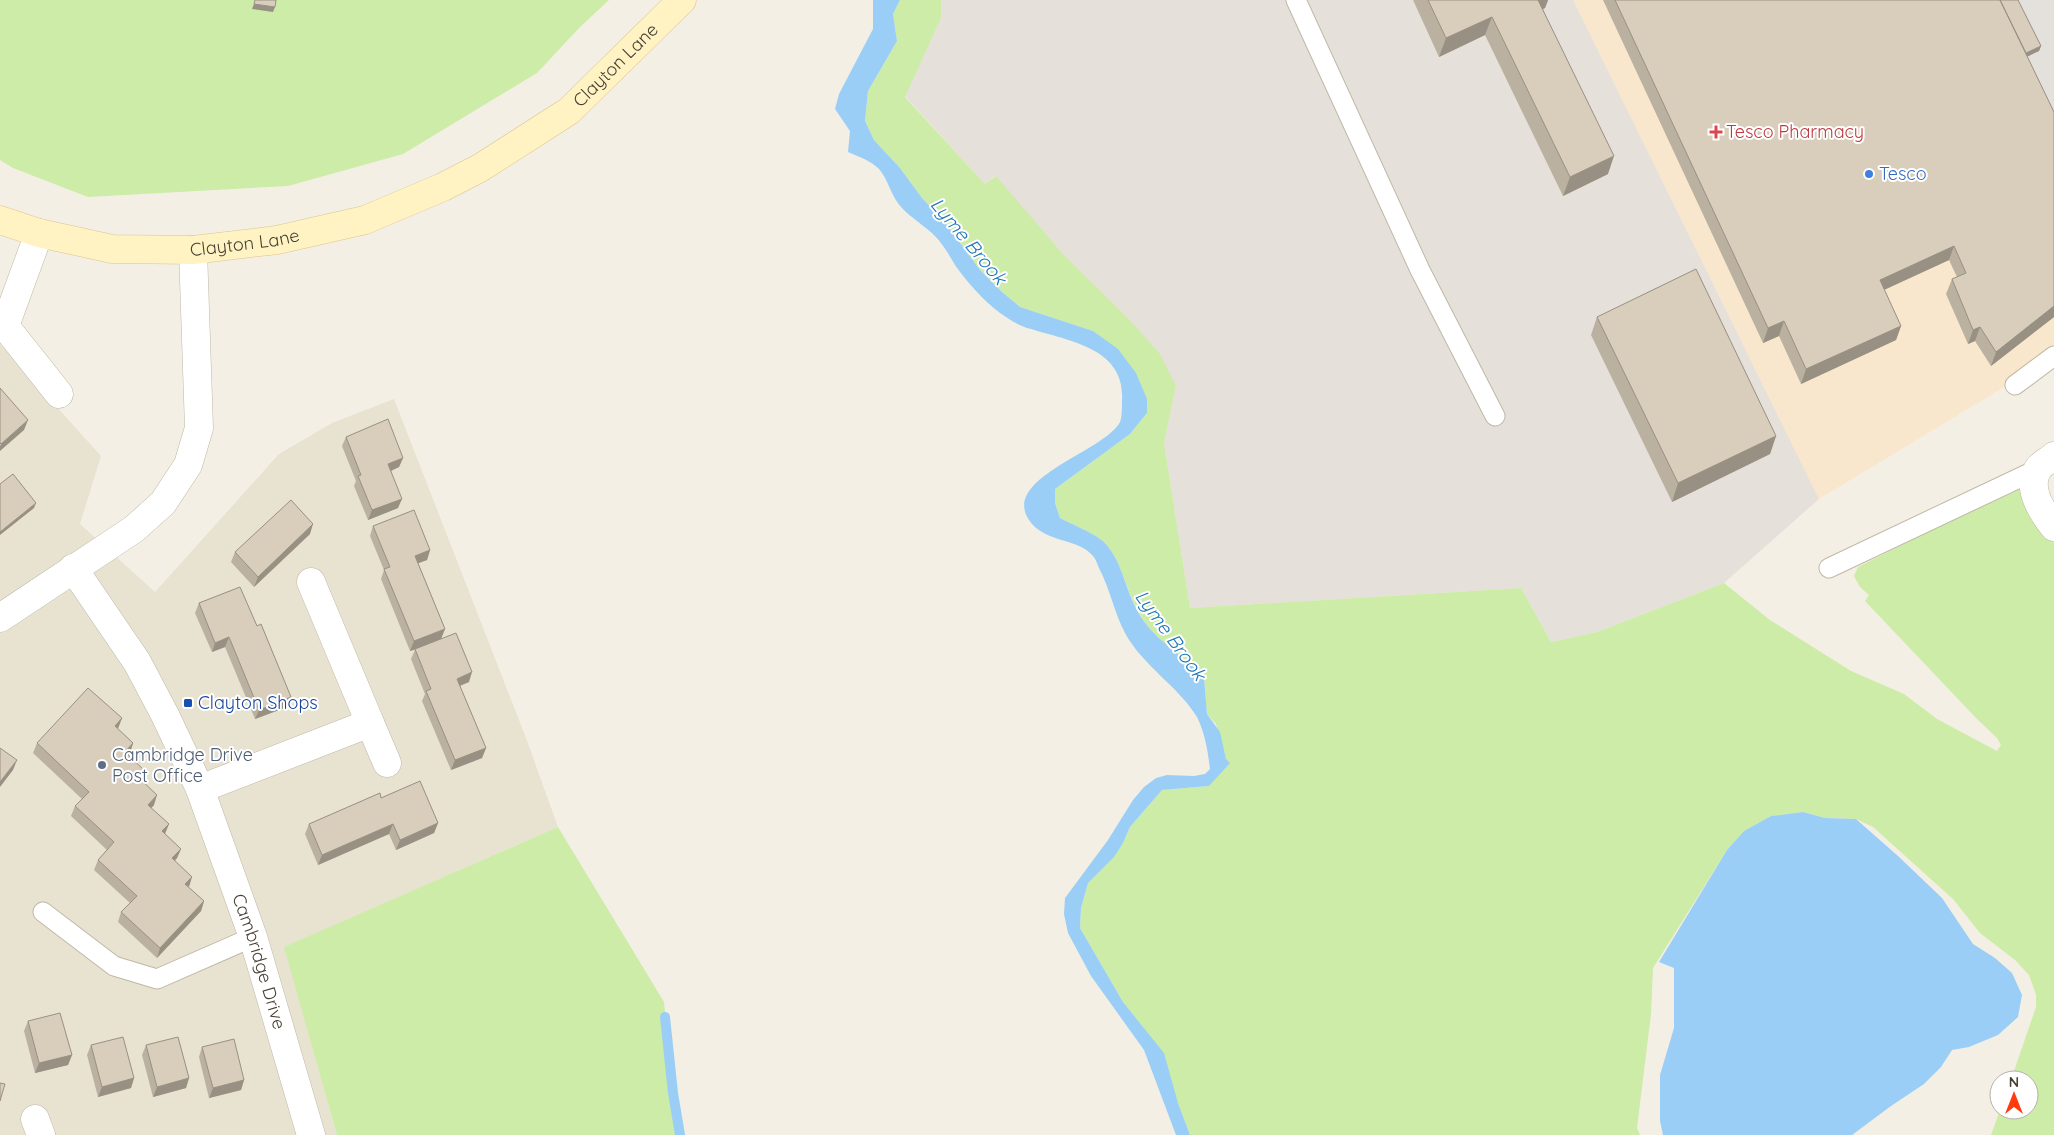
<svg xmlns="http://www.w3.org/2000/svg" width="2054" height="1135" font-family="Quicksand,sans-serif">
  <style>
    .residential { fill: #e8e2d1 }
    .commercial { fill: #f8e7cc }
    .industrial { fill: #e5e0d9 }
    .green { fill: #cceca8 }
    .parking { fill: #e4e1dd }
    .water { fill: #9acef7 }
    .lines { fill: none; stroke-linecap: round; stroke-linejoin: round }
    .stream { stroke: #9acef7; stroke-width: 10 }
    .lane-casing { stroke: #c0b8a6; stroke-width: 21 }
    .street-casing { stroke: #c0b8a6; stroke-width: 29 }
    .secondary-casing { stroke: #d8c78f; stroke-width: 29 }
    .lane { stroke: #fff; stroke-width: 19 }
    .street { stroke: #fff; stroke-width: 28 }
    .secondary { stroke: #fff2c3; stroke-width: 28 }
    .wall { fill: #bbb1a1 }
    .shaded-wall { fill: #989083 }
    .building { fill: #d9cebb; stroke: #989083 }
    .health-dot { fill: #e0444e; stroke: #fff; stroke-width: 2 }
    .shop-dot { fill: #3f7fe0; stroke: #fff; stroke-width: 2 }
    .transit-dot { fill: #1a4fb4; stroke: #fff; stroke-width: 2 }
    .service-dot { fill: #5c6f8a; stroke: #fff; stroke-width: 2 }
    .labels { text-anchor: middle; stroke-width: 4; stroke-linejoin: round; paint-order: stroke }
    .street-label { font-size: 18px; fill: #463f33; stroke: #fff }
    .health-label { font-size: 18px; fill: #be3a42; stroke: #fff; text-anchor: start }
    .shop-label { font-size: 18px; fill: #366cbe; stroke: #fff; text-anchor: start }
    .transit-label { font-size: 18px; fill: #164399; stroke: #fff; text-anchor: start }
    .service-label { font-size: 18px; fill: #4e5e75; stroke: #fff; text-anchor: start }
    .water-label { font-size: 19px; font-style: italic; fill: #2277bc; stroke: #fff }
  </style>
  <rect width="100%" height="100%" fill="#f4efe4"/>
  <path class="residential" d="M 0,344 L 101,456 L 80,524 L 155,592 L 279,454 L 332,423 L 394,399 L 526,738 L 558,827 L 285,947 L 337,1135 L 0,1135 Z"/>
  <path class="commercial" d="M 1573,0 L 2054,0 L 2054,357 L 1819,499 Z"/>
  <path class="industrial" d="M 941,0 L 1573,0 L 1819,499 L 1724,583 L 1597,632 L 1551,642 L 1521,588 L 1190,608 L 1164,443 L 1176,386 L 1128,318 L 1063,254 L 995,176 L 985,184 L 905,96 L 941,18 Z"/>
  <path class="green" d="M 0,0 L 609,0 L 580,27 L 537,73 L 403,154 L 288,186 L 88,197 L 13,168 L 0,160 Z
    M 900,0 L 941,0 L 941,18 L 905,97 L 985,184 L 996,176 L 1063,254 L 1128,318 L 1160,354 L 1176,386 L 1164,443 L 1190,608 L 1521,588 L 1551,642 L 1597,632 L 1724,583 L 1770,620 L 1851,671 L 1904,694 L 1937,719 L 1997,751 L 2001,745 L 1997,738 L 1977,719 L 1865,601 L 1869,595 L 1860,587 L 1854,576 L 1858,567 L 2020,486 L 2042,527 L 2054,543 L 2054,1135 L 1991,1135 L 2000,1110 L 2029,1110 L 2029,1080 L 2011,1080 L 2036,1007 L 2036,995 L 2029,975 L 2015,960 L 1980,933 L 1953,899 L 1873,827 L 1856,819 L 1825,818 L 1803,812 L 1771,816 L 1744,831 L 1727,850 L 1653,968 L 1651,1014 L 1637,1128 L 1640,1135 L 1190,1135 L 1178,1103 L 1143,1027 L 1123,1002 L 1080,928 L 1081,908 L 1088,883 L 1123,843 L 1130,827 L 1162,790 L 1209,786 L 1226,759 L 1216,724 L 1207,714 L 1204,677 C 1185,657 1159,643 1143,620 C 1127,597 1123,561 1104,542 C 1096,534 1071,524 1060,518 L 1055,503 L 1055,489 L 1130,434 L 1147,413 L 1118,350 L 1093,331 L 1020,307 L 1002,292 L 980,270 L 944,221 L 922,198 L 900,168 L 874,140 L 865,121 L 868,91 L 897,41 L 893,14 Z
    M 558,827 L 664,1002 L 673,1093 L 680,1135 L 337,1135 L 284,947 Z"/>
  <path class="parking" d="M 1988,0 L 2054,0 L 2054,116 Z"/>
  <path class="water" d="M 873,0 L 900,0 L 893,14 L 897,41 L 868,91 L 865,121 L 874,140 L 900,168 L 922,198 L 944,221 L 980,270 L 1002,292 L 1020,307 L 1093,331 L 1118,349 L 1136,373 L 1147,399 L 1147,413 L 1130,434 L 1055,489 L 1055,503 L 1060,518 C 1071,524 1096,534 1104,542 C 1124,562 1126,597 1143,620 C 1159,643 1185,657 1204,677 L 1207,714 L 1220,732 L 1226,759 L 1230,763 L 1209,786 L 1162,790 L 1130,827 L 1123,843 L 1114,857 L 1088,883 L 1081,908 L 1080,928 L 1123,1002 L 1164,1053 L 1178,1103 L 1190,1135 L 1176,1135 L 1144,1050 L 1091,976 L 1068,933 L 1064,914 L 1065,898 L 1108,840 L 1133,800 L 1144,787 L 1156,778 L 1167,775 L 1194,776 L 1205,774 L 1210,769 C 1208,752 1205,733 1197,717 C 1180,688 1142,665 1125,633 C 1114,612 1110,589 1099,568 C 1097,564 1096,559 1093,556 C 1079,538 1044,543 1029,520 C 1001,478 1104,452 1120,422 C 1122,417 1122,407 1122,401 C 1126,348 1069,341 1031,329 C 1019,326 1010,320 1000,313 C 982,299 968,283 955,265 C 949,255 943,244 935,236 C 924,225 911,218 901,207 C 891,196 888,179 879,169 C 870,160 859,157 848,152 L 850,131 L 835,109 L 839,94 L 873,29 Z
    M 1803,812 L 1825,818 L 1856,819 L 1898,856 L 1942,898 L 1973,944 L 1995,958 L 2012,973 L 2022,995 L 2018,1017 L 1998,1035 L 1969,1047 L 1952,1050 L 1941,1067 L 1924,1084 L 1891,1106 L 1852,1135 L 1663,1135 L 1660,1121 L 1660,1075 L 1674,1028 L 1674,968 L 1659,962 L 1727,850 L 1744,831 L 1771,816 Z"/>
  <g class="lines">
    <path class="stream" d="M 665,1017 L 673,1093 L 680,1135"/>
    <g class="lane-casing">
      <path id="lane" d="M 1296,0 L 1420,270 L 1495,416
        M 2015,385 L 2054,356
        M 1829,568 L 2038,469
        M 43,912 L 114,966 L 157,979 L 253,937"/>
    </g>
    <g class="street-casing">
      <g id="street">
        <path d="M 0,326 L 5,326 L 39,233"/>
        <path d="M 5,326 L 59,394"/>
        <path d="M 2054,456 C 2050,460 2041,464 2038,469 C 2026,488 2042,512 2054,527"/>
        <path id="s1" d="M 73,568 L 137,662 L 165,715 L 200,789 L 253,937 L 311,1135"/>
        <path d="M 0,618 L 134,529 L 163,503 L 188,465 L 199,428 L 193,250"/>
        <path d="M 370,723 L 387,763"/>
        <path d="M 200,789 L 370,723 L 311,582"/>
        <path d="M 35,1119 L 41,1135"/>
      </g>
    </g>
    <g class="secondary-casing">
      <g id="secondary">
        <path id="s2" d="M 0,220 L 39,233 L 112,249 L 193,250 L 277,240 L 365,220 L 443,187 L 480,168 L 569,111 L 682,0"/>
      </g>
    </g>
    <use href="#lane" class="lane"/>
    <use href="#street" class="street"/>
    <use href="#secondary" class="secondary"/>
  </g>
  <path class="wall" d="M 1413,0 L 1548,0 L 1545,8 L 1543,9 L 1608,174 L 1563,196 L 1485,35 L 1439,57 Z
    M 1603,0 L 2018,0 L 2041,46 L 2039,51 L 2027,56 L 2054,112 L 2054,317 L 1991,366 L 1975,341 L 1968,344 L 1946,294 L 1952,279 L 1957,277 L 1949,260 L 1884,290 L 1901,326 L 1896,340 L 1801,384 L 1779,336 L 1763,343 Z
    M 1597,317 L 1776,436 L 1770,454 L 1672,502 L 1591,335 Z
    M 346,437 L 403,458 L 399,467 L 391,471 L 398,508 L 368,520 L 354,486 L 356,481 L 342,446 Z
    M 373,526 L 430,550 L 427,560 L 418,563 L 445,629 L 441,638 L 469,682 L 460,686 L 486,748 L 482,758 L 451,770 L 422,701 L 425,694 L 411,659 L 415,650 L 410,651 L 381,579 L 384,570 L 370,536 Z
    M 310,534 L 254,587 L 231,562 L 235,552 Z
    M 199,603 L 257,626 L 291,697 L 287,707 L 255,719 L 225,647 L 212,652 L 195,613 Z
    M 122,718 L 118,729 L 133,743 L 130,753 L 128,755 L 154,805 L 151,808 L 165,834 L 181,849 L 177,858 L 175,861 L 188,887 L 204,901 L 201,911 L 157,958 L 118,922 L 121,912 L 130,903 L 94,870 L 98,860 L 107,850 L 71,816 L 75,806 L 82,799 L 33,753 L 37,743 Z
    M 381,798 L 438,823 L 434,833 L 396,850 L 389,834 L 318,865 L 305,834 L 309,824 Z
    M 28,1021 L 72,1055 L 68,1065 L 35,1073 L 24,1031 Z
    M 91,1045 L 134,1078 L 131,1088 L 98,1097 L 87,1055 Z
    M 146,1045 L 189,1078 L 186,1088 L 153,1097 L 142,1055 Z
    M 202,1047 L 244,1080 L 241,1090 L 209,1098 L 199,1057 Z"/>
  <path class="shaded-wall" d="M 1536,0 L 1548,0 L 1545,8 L 1530,15 Z
    M 254,4 L 275,7 L 273,12 L 252,9 Z
    M 1492,17 L 1485,35 L 1439,57 L 1446,38 Z
    M 2041,46 L 2039,51 L 2018,61 L 2020,56 Z
    M 1614,156 L 1608,174 L 1563,196 L 1570,177 Z
    M 1954,246 L 1949,260 L 1875,294 L 1880,280 Z
    M 2054,306 L 2054,317 L 1991,366 L 1996,352 Z
    M 1784,321 L 1779,336 L 1763,343 L 1768,328 Z
    M 1901,326 L 1896,340 L 1801,384 L 1806,369 Z
    M 1980,327 L 1975,341 L 1968,344 L 1973,330 Z
    M 28,420 L 24,430 L 0,451 L 0,446 L 1,444 Z
    M 1776,436 L 1770,454 L 1672,502 L 1678,483 Z
    M 403,458 L 399,467 L 384,474 L 388,464 Z
    M 402,499 L 398,508 L 368,520 L 372,510 Z
    M 36,503 L 34,508 L 0,535 L 0,532 Z
    M 313,524 L 310,534 L 254,587 L 258,577 Z
    M 430,550 L 427,560 L 411,566 L 415,556 Z
    M 445,629 L 441,639 L 410,651 L 414,641 Z
    M 229,637 L 225,647 L 212,652 L 215,643 Z
    M 472,672 L 469,682 L 454,688 L 457,679 Z
    M 291,697 L 287,707 L 255,719 L 259,710 Z
    M 122,718 L 118,728 L 111,736 L 115,726 Z
    M 133,743 L 130,753 L 121,762 L 125,752 Z
    M 486,748 L 482,758 L 451,770 L 455,760 Z
    M 17,760 L 13,770 L 0,787 L 0,782 Z
    M 145,771 L 142,781 L 139,778 Z
    M 157,795 L 154,805 L 145,815 L 148,805 Z
    M 438,823 L 434,833 L 396,850 L 400,840 Z
    M 169,824 L 165,834 L 162,831 Z
    M 393,824 L 389,834 L 318,865 L 322,855 Z
    M 181,849 L 177,858 L 168,868 L 172,858 Z
    M 192,877 L 189,887 L 185,884 Z
    M 204,901 L 201,911 L 157,958 L 160,948 Z
    M 72,1055 L 68,1065 L 35,1073 L 39,1063 Z
    M 134,1078 L 131,1088 L 98,1097 L 102,1087 Z
    M 189,1078 L 186,1088 L 153,1097 L 157,1087 Z
    M 244,1080 L 241,1090 L 209,1098 L 213,1088 Z"/>
  <path class="building" d="M 255,0 L 276,0 L 275,7 L 254,4 Z
    M 1428,0 L 1538,0 L 1614,156 L 1570,177 L 1492,17 L 1446,38 Z
    M 1615,0 L 2000,0 L 2054,112 L 2054,306 L 1996,352 L 1980,327 L 1973,330 L 1952,279 L 1966,273 L 1954,246 L 1880,280 L 1901,326 L 1806,369 L 1784,321 L 1768,328 Z
    M 2000,0 L 2018,0 L 2041,46 L 2026,53 Z
    M 1696,269 L 1776,436 L 1678,483 L 1597,317 Z
    M 0,388 L 28,420 L 1,444 L 0,443 Z
    M 388,419 L 403,458 L 388,464 L 402,499 L 372,510 L 358,476 L 361,475 L 346,437 Z
    M 13,474 L 36,503 L 0,532 L 0,484 Z
    M 291,500 L 313,524 L 258,577 L 235,552 Z
    M 414,510 L 430,550 L 415,556 L 445,629 L 414,641 L 384,569 L 390,567 L 373,526 Z
    M 240,587 L 257,626 L 261,624 L 291,697 L 259,710 L 229,637 L 215,643 L 199,603 Z
    M 456,633 L 472,672 L 457,679 L 486,748 L 455,760 L 426,691 L 431,689 L 415,649 Z
    M 88,688 L 122,718 L 115,726 L 133,743 L 125,752 L 145,771 L 139,778 L 157,795 L 148,805 L 169,824 L 162,831 L 181,849 L 172,858 L 192,877 L 185,884 L 204,901 L 160,948 L 121,912 L 137,896 L 98,860 L 114,842 L 75,806 L 89,792 L 37,743 Z
    M 0,748 L 17,760 L 0,782 Z
    M 420,781 L 438,823 L 400,840 L 393,824 L 322,855 L 309,824 L 380,793 L 381,798 Z
    M 60,1013 L 72,1055 L 39,1063 L 28,1021 Z
    M 123,1037 L 134,1078 L 102,1087 L 91,1045 Z
    M 178,1037 L 189,1078 L 157,1087 L 146,1045 Z
    M 234,1039 L 244,1080 L 213,1088 L 202,1047 Z
    M 0,1083 L 5,1084 L 0,1101 Z"/>
  <path class="health-dot" d="M1713.5 124.5h5v5h5v5h-5v5h-5v-5h-5v-5h5z"/>
  <circle class="shop-dot" cx="1869" cy="174" r="5"/>
  <rect class="transit-dot" x="183" y="698" width="10" height="10" rx="2.5"/>
  <circle class="service-dot" cx="102" cy="765" r="5"/>
  <g class="labels">
    <g class="street-label">
      <text dy="6" stroke="none"><textPath href="#s2" startOffset="669">Clayton Lane</textPath></text>
      <text dy="6" stroke="none"><textPath href="#s2" startOffset="249">Clayton Lane</textPath></text>
      <text dy="6" stroke="none"><textPath href="#s1" startOffset="438">Cambridge Drive</textPath></text>
    </g>
    <g class="health-label">
      <text x="1726" y="138">Tesco Pharmacy</text>
    </g>
    <g class="shop-label">
      <text x="1879" y="180">Tesco</text>
    </g>
    <g class="transit-label">
      <text x="198" y="709">Clayton Shops</text>
    </g>
    <g class="service-label">
      <text x="112" y="761">Cambridge Drive<tspan x="112" dy="21">Post Office</tspan></text>
    </g>
    <g class="water-label">
      <text transform="translate(969 241) rotate(50)" y="7">Lyme Brook</text>
      <text transform="translate(1171 635) rotate(54)" y="7">Lyme Brook</text>
    </g>
  </g>
  <g transform="translate(2014 1095)"><circle r="24" fill="#ffffff" stroke="#b5b2ad"/>
  <path d="M0-4L9 19L0 12L-9 19Z" fill="#ff3b10"/>
  <text y="-8" font-size="14" font-weight="bold" text-anchor="middle" fill="#463f33">N</text>
  </g>
</svg>
